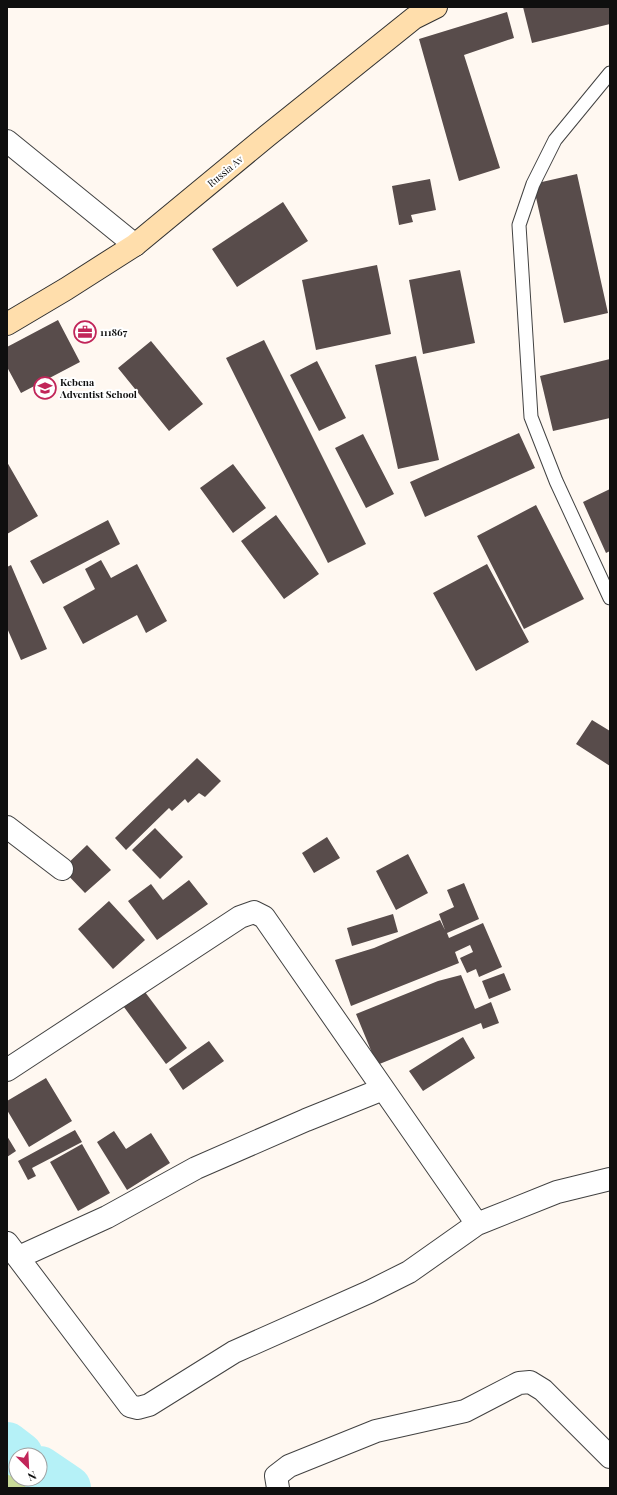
<svg xmlns="http://www.w3.org/2000/svg" width="617" height="1495" font-family="'Playfair Display',serif">
  <style>
    .forest { fill: #c9db99 }
    .lines { fill: none; stroke-linecap: round; stroke-linejoin: round }
    .river { stroke: #b5f1f7; stroke-width: 46 }
    .building { fill: #584c4b }
    .lane-casing { stroke: #424242; stroke-width: 15 }
    .street-casing { stroke: #424242; stroke-width: 24 }
    .secondary-casing { stroke: #313131; stroke-width: 24 }
    .lane { stroke: #fff; stroke-width: 13 }
    .street { stroke: #fff; stroke-width: 22 }
    .secondary { stroke: #ffdeac; stroke-width: 22 }
    .labels { text-anchor: middle; stroke-width: 4; stroke-linejoin: round; paint-order: stroke }
    .street-label { font-size: 10px; fill: #0f0f0f; stroke: #fff }
    .poi-label { font-size: 10px; font-weight: bold; fill: #0f0f0f; stroke: #fff; text-anchor: start }
  </style>
  <rect width="100%" height="100%" fill="#fff8f1"/>
  <path class="forest" d="M 7,1466 L 16,1473 L 16,1479 L 24,1479 L 35,1488 L 7,1488 Z"/>
  <g class="lines">
    <path class="river" d="M 7,1445 L 20,1455
      M 40,1469 L 68,1488"/>
  </g>
  <path class="building" d="M 523,7 L 610,7 L 610,24 L 532,43 Z
    M 507,12 L 514,38 L 464,55 L 500,168 L 459,181 L 419,39 Z
    M 577,174 L 608,313 L 564,323 L 533,184 Z
    M 430,179 L 436,210 L 411,215 L 413,222 L 399,225 L 392,186 Z
    M 283,202 L 308,241 L 237,287 L 212,249 Z
    M 377,265 L 391,334 L 316,350 L 302,280 Z
    M 460,270 L 475,343 L 423,354 L 409,280 Z
    M 58,320 L 80,362 L 21,393 L 7,367 L 7,347 Z
    M 264,340 L 366,544 L 328,563 L 226,358 Z
    M 151,341 L 203,404 L 169,431 L 118,368 Z
    M 416,356 L 439,460 L 398,469 L 375,365 Z
    M 610,359 L 610,418 L 553,431 L 540,376 Z
    M 317,361 L 346,418 L 319,431 L 290,375 Z
    M 519,433 L 535,468 L 425,517 L 410,482 Z
    M 363,434 L 394,494 L 366,508 L 335,448 Z
    M 7,462 L 38,516 L 7,534 Z
    M 233,464 L 266,508 L 233,533 L 200,488 Z
    M 610,489 L 610,551 L 606,553 L 583,502 Z
    M 536,505 L 584,599 L 524,629 L 477,536 Z
    M 276,515 L 319,574 L 284,599 L 241,541 Z
    M 108,520 L 120,544 L 43,584 L 30,561 Z
    M 101,560 L 111,578 L 137,564 L 167,621 L 146,633 L 137,615 L 83,644 L 63,607 L 95,589 L 85,569 Z
    M 487,564 L 529,642 L 476,671 L 433,593 Z
    M 11,565 L 47,649 L 21,660 L 7,628 L 7,567 Z
    M 592,720 L 610,731 L 610,766 L 576,744 Z
    M 197,758 L 221,781 L 205,797 L 199,793 L 188,803 L 185,799 L 172,811 L 169,808 L 126,850 L 115,838 Z
    M 155,828 L 183,857 L 160,879 L 132,850 Z
    M 327,837 L 340,858 L 314,873 L 302,853 Z
    M 87,845 L 111,870 L 85,893 L 62,869 Z
    M 408,854 L 428,893 L 396,910 L 376,871 Z
    M 189,880 L 208,904 L 157,940 L 128,901 L 151,884 L 163,900 Z
    M 464,883 L 479,919 L 447,933 L 449,938 L 483,923 L 502,967 L 479,977 L 476,969 L 467,973 L 460,958 L 473,952 L 470,945 L 455,952 L 459,963 L 351,1006 L 335,960 L 374,948 L 440,920 L 445,930 L 439,914 L 454,907 L 447,890 Z
    M 109,901 L 145,940 L 113,969 L 78,929 Z
    M 393,914 L 398,932 L 352,946 L 347,928 Z
    M 504,973 L 511,990 L 489,999 L 482,981 Z
    M 461,975 L 475,1009 L 491,1002 L 499,1023 L 483,1029 L 481,1023 L 377,1065 L 356,1014 L 438,981 Z
    M 142,988 L 187,1048 L 166,1064 L 121,1003 Z
    M 463,1037 L 475,1058 L 423,1091 L 409,1071 Z
    M 209,1041 L 224,1061 L 183,1090 L 169,1069 Z
    M 46,1078 L 72,1121 L 29,1147 L 7,1110 L 7,1101 Z
    M 75,1130 L 82,1142 L 32,1168 L 36,1176 L 28,1180 L 18,1161 Z
    M 114,1131 L 126,1149 L 151,1133 L 170,1163 L 127,1190 L 97,1142 Z
    M 7,1136 L 16,1151 L 7,1157 Z
    M 82,1144 L 110,1193 L 78,1211 L 50,1162 Z"/>
  <g class="lines">
    <g class="lane-casing">
      <path id="lane" d="M 610,73 L 555,140 L 533,184 L 519,225 L 531,417 L 556,481 L 610,598"/>
    </g>
    <g class="street-casing">
      <path id="street" d="M 7,141 L 135,245
        M 7,827 L 62,869
        M 7,1070 L 240,917 L 254,912 L 264,917 L 477,1224
        M 7,1243 L 130,1406 L 138,1408 L 149,1405 L 234,1352 L 369,1292 L 409,1272 L 477,1224 L 557,1192 L 610,1179
        M 19,1257 L 107,1217 L 196,1168 L 306,1120 L 383,1089
        M 278,1488 L 276,1476 L 289,1466 L 376,1431 L 465,1411 L 519,1383 L 530,1382 L 543,1390 L 610,1457"/>
    </g>
    <g class="secondary-casing">
      <path id="secondary" d="M 7,324 L 66,289 L 135,245 L 267,136 L 414,18 L 436,7"/>
    </g>
    <use href="#lane" class="lane"/>
    <use href="#street" class="street"/>
    <use href="#secondary" class="secondary"/>
  </g>
  <defs>
    <g id="office-ring" transform="scale(1.15)"><circle r="9.5" fill="#fff" stroke="#c12559" stroke-width="1.5"/><path d="M-6-3h4V-5.5h4V-3h4V5H-6ZM-1-4.5V-3h2v-1.5ZM-6 0V1H6V0Z" fill="#c12559"/></g>
    <g id="school-ring" transform="scale(1.15)"><circle r="9.5" fill="#fff" stroke="#c12559" stroke-width="1.5"/><path d="M0-5L7-2L0 1L-7-2ZM-4 1L0 2.5L4 1V4Q0 6-4 4Z" fill="#c12559"/></g>
  </defs>
  <g fill-rule="evenodd">
    <use href="#office-ring" x="85" y="332"/>
    <use href="#school-ring" x="45" y="388"/>
  </g>
  <g class="labels">
    <g class="street-label">
      <text transform="translate(225 171) rotate(-40)" y="4">Russia Av</text>
    </g>
    <g class="poi-label">
      <text x="100" y="336">111867</text>
      <text x="60" y="386">Kebena<tspan x="60" dy="12">Adventist School</tspan></text>
    </g>
  </g>
  <rect width="617" height="1495" fill="none" stroke="#0f0f0f" stroke-width="16"/>
  <g transform="translate(28 1467) rotate(156)"><circle r="19" fill="#ffffff" stroke="#9f9f9f"/>
  <path d="M0-3L7 15L0 10L-7 15Z" fill="#c12559"/>
  <text y="-6" font-size="11" font-weight="bold" text-anchor="middle" fill="#0f0f0f">N</text>
  </g>
</svg>
